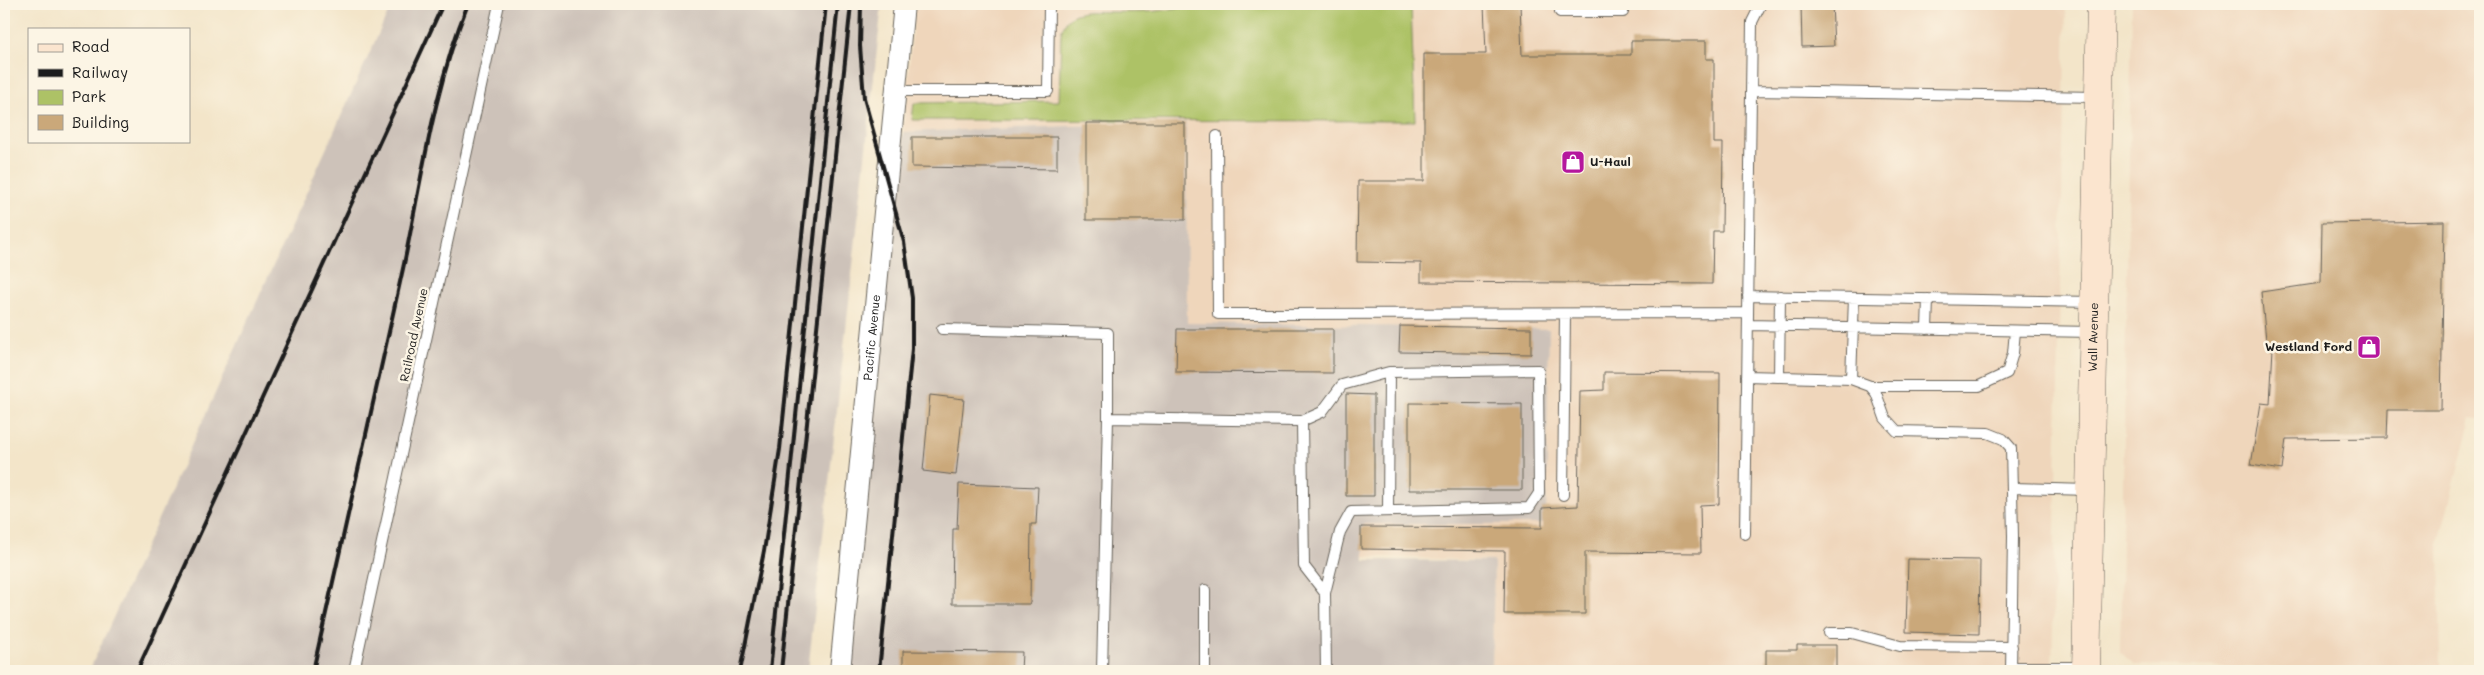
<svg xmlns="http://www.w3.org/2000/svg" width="2484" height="675" font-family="Mali,sans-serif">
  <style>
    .built { fill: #efd6bb }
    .industrial { fill: #cdc2b9 }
    .green { fill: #adc266; stroke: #646f41 }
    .building { fill: #caa87a }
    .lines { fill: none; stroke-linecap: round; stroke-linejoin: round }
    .service-casing { stroke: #676259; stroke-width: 12 }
    .minor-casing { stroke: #676259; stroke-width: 22 }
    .secondary-casing { stroke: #676259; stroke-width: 29 }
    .service { stroke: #fff; stroke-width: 10 }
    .minor { stroke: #fff; stroke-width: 20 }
    .secondary { stroke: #fbe5cf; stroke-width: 28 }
    .rail { stroke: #1c1c1c; stroke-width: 4 }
    .labels { text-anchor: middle; stroke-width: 5; stroke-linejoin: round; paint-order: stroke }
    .poi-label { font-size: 12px; font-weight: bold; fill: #1c1c1c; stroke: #fcf5e5; text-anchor: start }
    .street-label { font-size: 12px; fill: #1c1c1c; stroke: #fcf5e5 }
  </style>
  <rect width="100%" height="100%" fill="#fcf5e5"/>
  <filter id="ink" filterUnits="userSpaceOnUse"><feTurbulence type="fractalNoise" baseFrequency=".02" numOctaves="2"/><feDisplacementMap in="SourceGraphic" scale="10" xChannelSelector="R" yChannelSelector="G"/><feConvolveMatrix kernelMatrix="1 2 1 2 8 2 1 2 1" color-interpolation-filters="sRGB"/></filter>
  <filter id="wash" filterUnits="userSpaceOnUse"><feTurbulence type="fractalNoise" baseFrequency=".0096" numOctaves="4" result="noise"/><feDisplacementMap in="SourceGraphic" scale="20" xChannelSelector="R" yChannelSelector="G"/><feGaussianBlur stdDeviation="1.12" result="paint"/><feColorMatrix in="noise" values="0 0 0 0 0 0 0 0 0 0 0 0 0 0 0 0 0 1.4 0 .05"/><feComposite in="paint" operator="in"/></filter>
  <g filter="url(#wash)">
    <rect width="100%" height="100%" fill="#f3e5c9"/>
    <path class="built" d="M 915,4 L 2066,4 L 2052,671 L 1492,671 L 1494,561 L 1363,556 L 1363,524 L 1546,524 L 1549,329 L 1187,324 L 1186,122 L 903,132 Z
      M 2132,4 L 2480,4 L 2480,419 L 2471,418 L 2439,542 L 2441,671 L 2135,665 L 2120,652 Z"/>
    <path class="industrial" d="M 392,4 L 882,4 L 808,671 L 89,671 Z
      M 1186,122 L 1187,323 L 1549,329 L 1546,524 L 1363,524 L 1364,560 L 1494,561 L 1492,671 L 845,671 L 891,216 L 903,132 Z"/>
    <path class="green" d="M 1191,4 L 1411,4 L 1415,121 L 912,120 L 914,103 L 1059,101 L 1061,34 C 1063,25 1067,17 1076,14 C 1088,10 1103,12 1115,12 C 1141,13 1166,12 1191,4 Z"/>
    <g id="blocks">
      <path class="building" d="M 1484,4 L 1520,4 L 1522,55 L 1631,55 L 1631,41 L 1706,41 L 1706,59 L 1714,59 L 1714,143 L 1723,143 L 1722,231 L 1713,231 L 1712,284 L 1421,282 L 1421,263 L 1357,262 L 1358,181 L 1424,181 L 1424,54 L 1486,54 Z
        M 1801,4 L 1832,4 L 1834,46 L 1802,47 Z
        M 1086,123 L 1185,123 L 1185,220 L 1086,220 Z
        M 912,137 L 1057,137 L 1057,169 L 912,167 Z
        M 2444,221 L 2441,410 L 2388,410 L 2387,438 L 2286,439 L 2282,470 L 2251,465 L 2261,403 L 2270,404 L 2273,348 L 2267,349 L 2261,292 L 2321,283 L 2322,223 Z
        M 1400,326 L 1531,328 L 1531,354 L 1399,352 Z
        M 1177,329 L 1333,329 L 1333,373 L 1176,372 Z
        M 1604,372 L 1720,373 L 1719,504 L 1700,505 L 1701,553 L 1585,552 L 1585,614 L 1504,614 L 1505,551 L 1361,549 L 1361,527 L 1542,528 L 1542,508 L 1578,506 L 1580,391 L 1604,390 Z
        M 1346,394 L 1374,395 L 1374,496 L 1346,496 Z
        M 930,395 L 964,399 L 956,475 L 923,471 Z
        M 1409,403 L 1522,404 L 1522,490 L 1409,490 Z
        M 959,484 L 1038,487 L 1036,524 L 1031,524 L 1030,604 L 952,604 L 953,529 L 957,529 Z
        M 1908,559 L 1980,560 L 1979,634 L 1906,632 Z
        M 1797,645 L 1836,645 L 1836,671 L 1766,671 L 1766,650 L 1797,650 Z
        M 903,651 L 1022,652 L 1021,671 L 903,671 Z"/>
    </g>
  </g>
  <g filter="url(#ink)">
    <use href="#blocks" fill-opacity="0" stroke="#676259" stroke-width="1"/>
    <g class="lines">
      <g class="service-casing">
        <path id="service" d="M 1561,4 L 1560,12 L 1623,12 L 1624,4
          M 896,91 L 1048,91 L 1049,4
          M 1751,91 L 2097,97
          M 1217,136 L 1218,314 L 1748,313
          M 1748,296 L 2093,302
          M 1748,325 L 2092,332
          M 942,329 L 1108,333 L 1108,418
          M 1927,329 L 1928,299
          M 1747,376 L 1851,379 L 1870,386 L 1876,393 L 1885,418 L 1897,431 L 1988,433 L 2003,439 L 2011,448 L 2013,536 L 2011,671
          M 1779,377 L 1780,296
          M 1851,379 L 1854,298
          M 1870,386 L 1979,386 L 2007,373 L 2013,353 L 2015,331
          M 1302,421 L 1322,412 L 1342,385 L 1389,372
          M 2013,488 L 2089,490
          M 1563,495 L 1565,314
          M 1745,534 L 1752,22 L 1761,4
          M 1829,633 L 1852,633 L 1900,646 L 2012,647
          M 2011,667 L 2085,667
          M 354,671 L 499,4
          M 1102,671 L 1108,418 L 1302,421 L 1304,566 L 1325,593
          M 1205,671 L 1205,590
          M 1326,671 L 1325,593 L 1340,532 L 1351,512 L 1529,508 L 1539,493 L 1538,370 L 1389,372 L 1388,511"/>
      </g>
      <g class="minor-casing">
        <g id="minor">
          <path id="s1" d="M 840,671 L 904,4"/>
        </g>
      </g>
      <g class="secondary-casing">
        <g id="secondary">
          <path id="s2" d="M 2086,671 L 2101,4"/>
        </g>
      </g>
      <use href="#service" class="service"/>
      <use href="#minor" class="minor"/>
      <use href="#secondary" class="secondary"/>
      <path class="rail" d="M 861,4 L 860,46 L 864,98 L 904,242 L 912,298 L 912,349 L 879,671
        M 137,671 L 443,4
        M 313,671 C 343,536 374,400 404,264 C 422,177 434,87 468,4
        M 740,671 L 764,551 L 780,449 L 826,4
        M 770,671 L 838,4
        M 781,671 L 851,4"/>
    </g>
  </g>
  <defs>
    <g id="shop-square" transform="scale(1.25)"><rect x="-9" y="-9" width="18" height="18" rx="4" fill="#b5179e" stroke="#fcf5e5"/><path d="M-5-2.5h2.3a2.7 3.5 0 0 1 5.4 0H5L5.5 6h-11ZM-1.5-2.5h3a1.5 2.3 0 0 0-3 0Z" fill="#fff"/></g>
  </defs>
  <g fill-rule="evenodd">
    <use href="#shop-square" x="1573" y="162"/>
    <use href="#shop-square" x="2369" y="347"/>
  </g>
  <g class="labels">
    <g class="poi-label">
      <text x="1590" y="166">U-Haul</text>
      <text x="2352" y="351" text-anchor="end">Westland Ford</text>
    </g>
    <g class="street-label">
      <text transform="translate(414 335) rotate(-78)" y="4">Railroad Avenue</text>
      <text dy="4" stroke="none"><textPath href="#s1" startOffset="335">Pacific Avenue</textPath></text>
      <text dy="4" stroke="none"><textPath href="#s2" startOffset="334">Wall Avenue</textPath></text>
    </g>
  </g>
  <rect width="2484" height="675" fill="none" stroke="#fcf5e5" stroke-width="20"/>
  <rect x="28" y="28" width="162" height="115" fill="#fcf5e5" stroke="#a29e95"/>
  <rect x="38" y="44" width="25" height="8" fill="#fbe5cf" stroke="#a29e95"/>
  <text x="72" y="52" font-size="15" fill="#1c1c1c">Road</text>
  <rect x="38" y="69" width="25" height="8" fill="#1c1c1c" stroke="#a29e95"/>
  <text x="72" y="78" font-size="15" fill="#1c1c1c">Railway</text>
  <rect x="38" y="90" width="25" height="15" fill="#adc266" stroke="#a29e95"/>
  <text x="72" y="102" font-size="15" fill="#1c1c1c">Park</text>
  <rect x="38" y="115" width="25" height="15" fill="#caa87a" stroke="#a29e95"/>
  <text x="72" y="128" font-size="15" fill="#1c1c1c">Building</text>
</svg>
